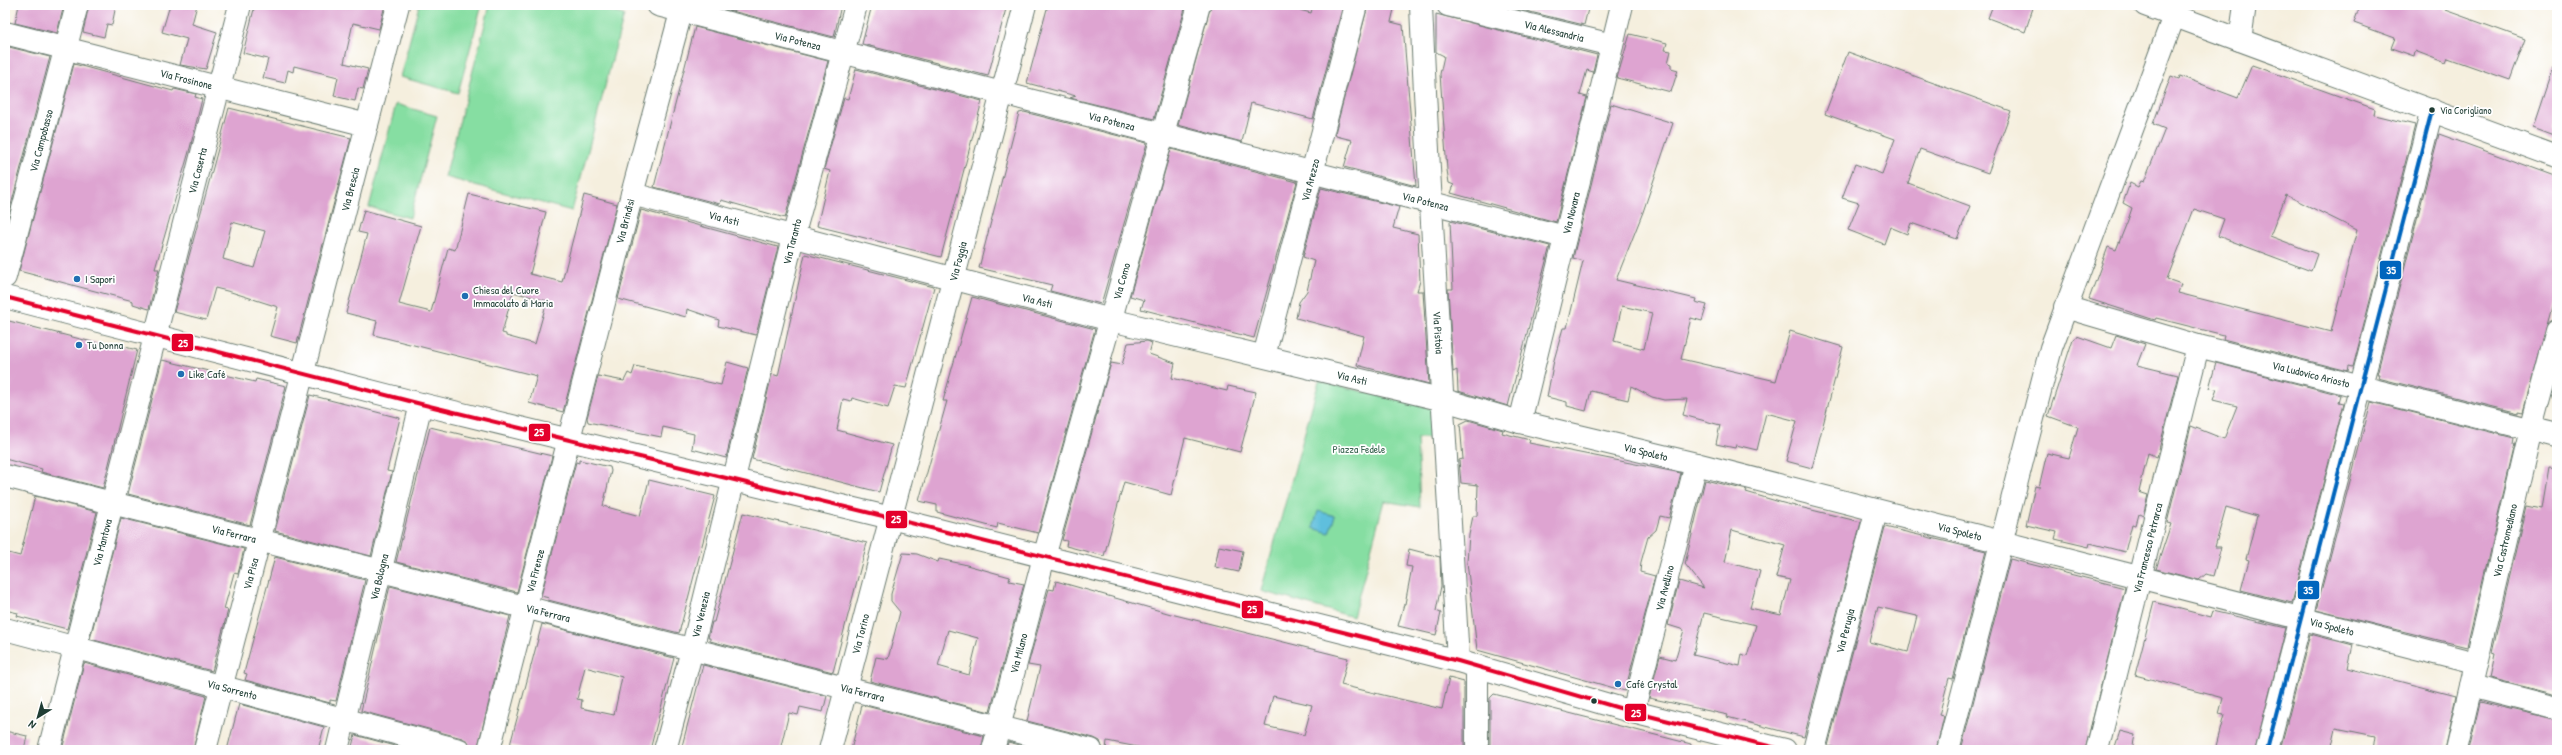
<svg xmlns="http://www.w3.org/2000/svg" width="2562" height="755" font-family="'Patrick Hand',sans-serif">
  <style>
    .green { fill: #86dea2; stroke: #528e6b }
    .water { fill: #5ebfdd; stroke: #3e7e88 }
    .building { fill: #dea4d1; fill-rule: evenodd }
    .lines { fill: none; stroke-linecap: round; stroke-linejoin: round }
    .minor-casing { stroke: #6a7b70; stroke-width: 24 }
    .minor { stroke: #fff; stroke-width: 22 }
    .bus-1-casing { stroke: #fff; stroke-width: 7 }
    .bus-2-casing { stroke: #fff; stroke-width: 7 }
    .bus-1 { stroke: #e4002b; stroke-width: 4 }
    .bus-2 { stroke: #0065bd; stroke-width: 4 }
    .bus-dot { fill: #1f3d34; stroke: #fff; stroke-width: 1.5 }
    .poi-dot { fill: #1f6fb2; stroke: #fff; stroke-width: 1.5 }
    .labels { text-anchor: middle; stroke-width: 3.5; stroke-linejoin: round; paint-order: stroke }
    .bus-label { font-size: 10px; fill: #1f3d34; stroke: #fff; text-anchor: start }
    .street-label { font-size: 11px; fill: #1f3d34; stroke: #fff }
    .poi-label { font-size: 11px; fill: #1f3d34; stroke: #fff; text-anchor: start }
    .park-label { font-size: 11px; fill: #396550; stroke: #fff }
    .line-badge { stroke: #fff; stroke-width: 1.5 }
    .badge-label { font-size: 11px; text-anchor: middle; font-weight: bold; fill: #fff }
  </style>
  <rect width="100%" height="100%" fill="#fff"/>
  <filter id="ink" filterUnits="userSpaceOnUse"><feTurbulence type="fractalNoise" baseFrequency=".025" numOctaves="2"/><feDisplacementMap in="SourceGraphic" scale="8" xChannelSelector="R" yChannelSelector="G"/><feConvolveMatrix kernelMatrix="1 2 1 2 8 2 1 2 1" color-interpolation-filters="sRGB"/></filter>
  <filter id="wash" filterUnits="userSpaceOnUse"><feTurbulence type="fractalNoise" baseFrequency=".012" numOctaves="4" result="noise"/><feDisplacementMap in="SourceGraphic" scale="16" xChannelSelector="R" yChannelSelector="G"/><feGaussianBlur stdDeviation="0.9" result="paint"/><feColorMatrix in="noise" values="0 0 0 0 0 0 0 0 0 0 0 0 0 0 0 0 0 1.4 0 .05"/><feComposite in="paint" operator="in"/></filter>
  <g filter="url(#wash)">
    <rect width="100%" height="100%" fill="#f5efde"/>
    <path class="green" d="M 419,5 L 482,5 L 458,93 L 400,77 Z
      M 490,5 L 585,5 L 624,15 L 572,211 L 445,177 Z
      M 396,104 L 437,116 L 410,218 L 369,207 Z
      M 1319,381 L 1434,409 L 1435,438 L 1417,438 L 1420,507 L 1384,501 L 1353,617 L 1261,591 Z"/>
    <path class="water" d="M 1318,511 L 1335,516 L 1329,533 L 1313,528 Z"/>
    <g id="blocks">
      <path class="building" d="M 19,5 L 64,5 L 57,33 L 15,23 Z
        M 89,5 L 116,5 L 112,25 L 107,24 L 104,37 L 83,32 Z
        M 170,5 L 197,5 L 192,24 L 217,32 L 206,69 L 180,65 L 187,39 L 162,32 Z
        M 255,5 L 385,5 L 379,29 L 353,23 L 344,63 L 368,69 L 363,89 L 358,88 L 355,101 L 334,96 L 338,77 L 294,66 L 293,72 L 288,70 L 285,83 L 263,78 L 268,59 L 243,53 Z
        M 708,5 L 841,5 L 834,37 Z
        M 872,5 L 1007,5 L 988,76 L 862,44 Z
        M 1048,5 L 1186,5 L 1154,119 L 1070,98 L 1076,96 L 1027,83 Z
        M 1211,5 L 1280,5 L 1311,13 L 1313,5 L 1343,5 L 1313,119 L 1251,103 L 1242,142 L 1178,125 Z
        M 1368,5 L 1395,5 L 1391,22 L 1403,25 L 1416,186 L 1344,167 L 1352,140 L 1336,136 L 1335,133 Z
        M 1501,5 L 1589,5 L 1584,25 Z
        M 1993,5 L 2034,5 L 2025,32 L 1988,18 Z
        M 2360,5 L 2447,5 L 2445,10 L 2525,39 L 2510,80 L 2448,58 L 2446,63 L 2415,51 L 2414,56 L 2391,48 L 2395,38 L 2354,23 Z
        M 1436,14 L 1597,55 L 1593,72 L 1587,70 L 1580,95 L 1587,97 L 1556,222 L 1451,193 L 1454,185 L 1449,183 L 1447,170 L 1440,74 L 1444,56 L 1436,52 Z
        M 695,27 L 828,61 L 785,218 L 721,200 L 720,204 L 654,187 Z
        M 1630,34 L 1667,43 L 1665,50 L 1671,51 L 1668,63 L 1671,64 L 1671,68 L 1678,70 L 1671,92 L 1617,78 Z
        M 5,46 L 50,57 L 5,228 Z
        M 1848,52 L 2011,111 L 1988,173 L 1920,149 L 1908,183 L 1970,206 L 1957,239 L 1911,223 L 1907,234 L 1890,227 L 1884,244 L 1848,230 L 1859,203 L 1842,198 L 1855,164 L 1882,174 L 1895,139 L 1825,114 Z
        M 74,64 L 173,91 L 174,89 L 196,94 L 195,97 L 202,99 L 190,148 L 155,269 L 159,269 L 149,309 L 133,304 L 133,301 L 19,271 Z
        M 2554,64 L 2557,65 L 2557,136 L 2533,127 Z
        M 2252,65 L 2375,109 L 2374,115 L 2415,125 L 2353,367 L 2349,366 L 2348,371 L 2223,339 L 2224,335 L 2156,318 L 2155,320 L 2089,299 L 2108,247 L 2116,250 L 2128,220 L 2132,208 L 2123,203 L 2130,183 L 2138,187 L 2141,181 L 2144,182 L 2165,129 L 2153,124 L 2171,76 L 2179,79 L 2180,76 L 2238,98 ZM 2286,195 L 2357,230 L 2331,332 L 2178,293 L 2181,284 L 2167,279 L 2194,209 L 2224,219 L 2218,236 L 2311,271 L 2317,254 L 2270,236 Z
        M 856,69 L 982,101 L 941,257 L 817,226 L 830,171 L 824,169 L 844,98 L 848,99 Z
        M 1611,104 L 1673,123 L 1643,212 L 1616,280 L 1696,299 L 1695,302 L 1707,305 L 1702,321 L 1691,318 L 1681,359 L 1776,381 L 1790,331 L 1843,347 L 1812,468 L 1786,461 L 1797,421 L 1766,413 L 1757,450 L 1736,445 L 1735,448 L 1716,444 L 1720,425 L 1683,415 L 1687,399 L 1664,400 L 1652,397 L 1631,386 L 1628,400 L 1591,391 L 1586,411 L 1567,406 L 1567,402 L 1547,397 L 1554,360 L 1563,328 L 1567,328 L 1583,261 L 1573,258 ZM 1622,306 L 1652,313 L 1644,349 L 1614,341 Z
        M 229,108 L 351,138 L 297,343 L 270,336 L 278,307 L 231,292 L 215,288 L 206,320 L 174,312 ZM 232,222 L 265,231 L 254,268 L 223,259 Z
        M 1024,112 L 1147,143 L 1101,304 L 1050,291 L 1052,285 L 979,268 L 1019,113 Z
        M 2439,134 L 2557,177 L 2557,289 L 2523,412 L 2518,411 L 2518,413 L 2378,378 L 2379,374 L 2377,374 Z
        M 1171,149 L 1297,182 L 1254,338 L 1141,309 L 1144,300 L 1130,296 Z
        M 1321,188 L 1399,207 L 1393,228 L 1418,234 L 1420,281 L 1417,291 L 1423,291 L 1429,384 L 1357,365 L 1364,336 L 1296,318 L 1299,302 L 1307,291 L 1314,261 L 1303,257 Z
        M 469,194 L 546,212 L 530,274 L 562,282 L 584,195 L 617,204 L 563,412 L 529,403 L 537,376 L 374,335 L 377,321 L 346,313 L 367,234 L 358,232 L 364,210 L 421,226 L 399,304 L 431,312 L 448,248 L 455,250 ZM 513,292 L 547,301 L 535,344 L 506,336 L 506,334 L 502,333 Z
        M 641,210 L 778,247 L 756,335 L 718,326 L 719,320 L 687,309 L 686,317 L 618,299 Z
        M 1450,221 L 1550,246 L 1508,406 L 1458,391 L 1457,370 L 1453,372 L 1448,289 L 1453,289 Z
        M 805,254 L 934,287 L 906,388 L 895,386 L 888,408 L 852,398 L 851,401 L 843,399 L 837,430 L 892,445 L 879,492 L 752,459 L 772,374 L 778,376 Z
        M 972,297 L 1095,329 L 1038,533 L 998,523 L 997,528 L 937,512 L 937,505 L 919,501 L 947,401 L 943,401 Z
        M 5,320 L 120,349 L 121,346 L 137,350 L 103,488 L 41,472 L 42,469 L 5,459 Z
        M 2116,335 L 2145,344 L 2137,365 L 2178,375 L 2157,457 L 2148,453 L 2139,492 L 2148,495 L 2143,516 L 2139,514 L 2136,525 L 2132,524 L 2125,552 L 2090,543 L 2089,547 L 2055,539 L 2057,532 L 2026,525 L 2035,486 L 2039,487 L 2047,453 L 2069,458 L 2078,427 L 2048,416 L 2073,339 L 2077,336 L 2111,348 Z
        M 1147,341 L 1152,343 L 1149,354 L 1175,363 L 1172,378 L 1227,391 L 1228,386 L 1256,392 L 1240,452 L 1185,438 L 1171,495 L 1124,482 L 1104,556 L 1066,546 L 1067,541 L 1062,540 L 1111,363 L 1122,365 L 1128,343 Z
        M 162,360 L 255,382 L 256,379 L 286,386 L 250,525 L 128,494 Z
        M 727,362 L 748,368 L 726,458 L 692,449 L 694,434 L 663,427 L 661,437 L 588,422 L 587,418 L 598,376 L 624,381 L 628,373 L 632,375 L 635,366 L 721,385 Z
        M 2216,363 L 2341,395 L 2339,402 L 2344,403 L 2292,603 L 2241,590 L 2249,560 L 2246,559 L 2257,516 L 2226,507 L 2215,547 L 2221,547 L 2213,576 L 2206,574 L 2199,580 L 2156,569 L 2171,524 L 2167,523 L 2191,426 L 2224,439 L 2237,406 L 2213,400 L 2217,389 L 2209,388 Z
        M 310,395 L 400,418 L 387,471 L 392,472 L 371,556 L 275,531 Z
        M 2371,402 L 2514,438 L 2513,444 L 2515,444 L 2467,647 L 2316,610 Z
        M 1468,420 L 1503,430 L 1502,433 L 1530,440 L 1529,443 L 1681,473 L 1669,518 L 1660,516 L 1656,530 L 1648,537 L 1641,562 L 1640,572 L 1655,576 L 1625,691 L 1477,650 L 1467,562 L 1469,535 L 1473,516 L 1477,516 L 1478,485 L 1461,483 L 1459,460 L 1463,459 L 1460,424 Z
        M 430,427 L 552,456 L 517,592 L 396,562 Z
        M 579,460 L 610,467 L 611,471 L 603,506 L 640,516 L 649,480 L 715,496 L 679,633 L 548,600 L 549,598 L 541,596 L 576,462 L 579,463 Z
        M 2548,467 L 2557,468 L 2557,695 L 2490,678 L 2495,654 L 2492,653 L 2526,506 L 2541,509 Z
        M 1705,480 L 1747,490 L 1746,492 L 1783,503 L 1861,522 L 1804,737 L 1727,717 L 1728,715 L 1649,698 L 1660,656 L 1675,660 L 1684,630 L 1668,625 L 1679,581 L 1704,588 L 1685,564 ZM 1732,530 L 1785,545 L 1776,577 L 1790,580 L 1781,615 L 1750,608 L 1760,571 L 1725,562 ZM 1704,613 L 1756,625 L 1747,656 L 1742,654 L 1740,666 L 1693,655 Z
        M 35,496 L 97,512 L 67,629 L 17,616 L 18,613 L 5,610 L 5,552 L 20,556 Z
        M 743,513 L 867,543 L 833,672 L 710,641 L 710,638 L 708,638 L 712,622 L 714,622 Z
        M 121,518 L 244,549 L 238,574 L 234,573 L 224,609 L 228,610 L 212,671 L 90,639 Z
        M 1885,527 L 1986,551 L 1953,679 L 1949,678 L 1939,715 L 1944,716 L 1936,750 L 1844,750 L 1828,746 ZM 1878,607 L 1917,616 L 1908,652 L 1869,642 Z
        M 1219,546 L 1243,551 L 1239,572 L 1215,567 Z
        M 1409,549 L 1440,557 L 1441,586 L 1436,611 L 1441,613 L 1436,635 L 1398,626 L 1404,604 L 1405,604 L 1412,567 L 1406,566 Z
        M 903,553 L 917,554 L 938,562 L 939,559 L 963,564 L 1010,577 L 1009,581 L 1024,584 L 990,712 L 870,681 L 876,657 L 888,659 L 900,612 L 891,601 L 891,594 ZM 948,630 L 978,638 L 969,675 L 938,666 Z
        M 275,557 L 365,580 L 336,701 L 330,700 L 330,703 L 245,680 L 247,674 L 244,673 Z
        M 2010,559 L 2125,588 L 2085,750 L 1961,750 Z
        M 1056,581 L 1171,614 L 1348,658 L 1341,685 L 1442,709 L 1449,678 L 1464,682 L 1464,750 L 1153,750 L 1107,741 L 1106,750 L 1103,750 L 1100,741 L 1094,738 L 1027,721 L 1040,667 L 1028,665 L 1049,589 L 1054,590 ZM 1273,696 L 1312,705 L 1304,735 L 1265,726 Z
        M 390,586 L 510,616 L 477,750 L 471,750 L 468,741 L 462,738 L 361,711 Z
        M 2154,602 L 2211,617 L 2213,611 L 2286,628 L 2255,750 L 2215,750 L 2224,715 L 2219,714 L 2223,698 L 2135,675 Z
        M 542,624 L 674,658 L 650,750 L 529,750 L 510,745 ZM 585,667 L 622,677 L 614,715 L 581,708 L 582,700 L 577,699 Z
        M 2310,634 L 2353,645 L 2348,668 L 2456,696 L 2444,750 L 2373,750 L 2375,736 L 2336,728 L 2331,750 L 2280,750 Z
        M 84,663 L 206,696 L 193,750 L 62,750 Z
        M 703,665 L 827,696 L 823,712 L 800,707 L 798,715 L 789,713 L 780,750 L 681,750 Z
        M 1494,694 L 1691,744 L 1690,750 L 1490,750 L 1490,698 Z
        M 2480,702 L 2557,720 L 2557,750 L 2469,750 Z
        M 239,704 L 324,727 L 318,750 L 227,750 Z
        M 862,705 L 984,736 L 981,750 L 851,750 Z
        M 5,731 L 27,736 L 24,750 L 5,750 Z
        M 2120,731 L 2135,735 L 2132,750 L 2114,750 Z
        M 355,735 L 410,750 L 351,750 Z
        M 1008,742 L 1040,750 L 1006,750 Z"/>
    </g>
  </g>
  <g filter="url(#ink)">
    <use href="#blocks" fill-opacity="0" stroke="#6a7b70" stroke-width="1"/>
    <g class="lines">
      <g class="minor-casing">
        <g id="minor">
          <path id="s1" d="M 658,5 L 1565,237"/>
          <path id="s2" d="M 1421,5 C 1430,224 1446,442 1458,661"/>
          <path id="s3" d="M 1448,5 L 1612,45"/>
          <path d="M 2145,5 L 2557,157"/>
          <path id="s4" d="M 5,33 L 367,125"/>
          <path d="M 2240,40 L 2245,5"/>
          <path id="s5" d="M 632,194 L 1111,320 L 1444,400 L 1520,422 L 1696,464 L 2475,663"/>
          <path id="s6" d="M 5,277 L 77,5"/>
          <path d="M 5,297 L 421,404 L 891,518 L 1458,661 L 1633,712 L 1785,750"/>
          <path id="s7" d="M 2065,307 L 2198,346 L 2557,436"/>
          <path id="s8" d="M 1264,356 L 1356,5"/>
          <path id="s9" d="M 1520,422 L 1622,5"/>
          <path id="s10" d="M 5,476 L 1091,750"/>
          <path id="s11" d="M 5,629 L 459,750"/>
          <path d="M 2471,686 L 2557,708"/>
          <path id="s12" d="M 1633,712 L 1696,464"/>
          <path id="s13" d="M 49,750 L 240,5"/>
          <path id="s14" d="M 205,750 L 398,5"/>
          <path id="s15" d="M 337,750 L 421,404"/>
          <path id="s16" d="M 489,750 L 632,194 L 683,5"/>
          <path id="s17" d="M 665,750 L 692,650 L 793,237 L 856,5"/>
          <path id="s18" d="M 830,750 L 1025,5"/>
          <path id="s19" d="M 993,750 L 1044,557 L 1199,5"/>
          <path d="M 1477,750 L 1477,666"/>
          <path id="s20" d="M 1814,750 L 1876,512"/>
          <path d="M 1948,750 L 2051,348 L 2174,16 L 2173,5"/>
          <path id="s21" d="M 2097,750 L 2198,346"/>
          <path d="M 2267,750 L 2432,110"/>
          <path id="s22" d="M 2456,750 L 2531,429 L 2557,331"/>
        </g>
      </g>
      <use href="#minor" class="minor"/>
      <g class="bus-1-casing">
        <path id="bus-1" d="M 5,297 L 421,404 L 891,518 L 1458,661 L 1633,712 L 1785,750"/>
      </g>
      <g class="bus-2-casing">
        <path id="bus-2" d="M 2267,750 L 2432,110"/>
      </g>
      <use href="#bus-1" class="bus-1"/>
      <use href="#bus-2" class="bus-2"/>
    </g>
  </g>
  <g class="bus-dot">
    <circle cx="2432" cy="110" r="3.5"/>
    <circle cx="1594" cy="701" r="3.5"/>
  </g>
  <g class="poi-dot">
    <circle cx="77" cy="279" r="4"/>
    <circle cx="465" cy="296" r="4"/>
    <circle cx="79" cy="345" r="4"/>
    <circle cx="181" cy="374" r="4"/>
    <circle cx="1618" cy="684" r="4"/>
  </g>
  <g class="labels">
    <g class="bus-label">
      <text x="2440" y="114">Via Corigliano</text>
    </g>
    <g class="street-label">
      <text dy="4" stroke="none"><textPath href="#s3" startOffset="109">Via Alessandria</textPath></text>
      <text dy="4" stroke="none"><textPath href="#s1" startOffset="144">Via Potenza</textPath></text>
      <text dy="4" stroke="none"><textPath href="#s4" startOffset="187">Via Frosinone</textPath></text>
      <text dy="4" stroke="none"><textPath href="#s1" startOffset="468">Via Potenza</textPath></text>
      <text dy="4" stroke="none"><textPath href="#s6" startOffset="141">Via Campobasso</textPath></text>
      <text dy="4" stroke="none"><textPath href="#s13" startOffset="598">Via Caserta</textPath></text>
      <text dy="4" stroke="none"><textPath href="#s8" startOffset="182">Via Arezzo</textPath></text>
      <text dy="4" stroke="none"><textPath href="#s14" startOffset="579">Via Brescia</textPath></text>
      <text dy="4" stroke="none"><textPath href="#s1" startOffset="792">Via Potenza</textPath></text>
      <text dy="4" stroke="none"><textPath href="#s9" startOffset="215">Via Novara</textPath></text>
      <text dy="4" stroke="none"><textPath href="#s5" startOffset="95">Via Asti</textPath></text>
      <text dy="4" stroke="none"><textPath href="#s16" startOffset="546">Via Brindisi</textPath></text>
      <text dy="4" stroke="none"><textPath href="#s17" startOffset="524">Via Taranto</textPath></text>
      <text dy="4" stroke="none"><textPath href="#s18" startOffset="505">Via Foggia</textPath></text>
      <text dy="4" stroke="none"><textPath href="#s19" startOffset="486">Via Como</textPath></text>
      <text dy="4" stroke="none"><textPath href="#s5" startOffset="419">Via Asti</textPath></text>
      <text dy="4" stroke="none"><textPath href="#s2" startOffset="328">Via Pistoia</textPath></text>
      <text dy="4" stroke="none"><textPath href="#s7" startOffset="255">Via Ludovico Ariosto</textPath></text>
      <text dy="4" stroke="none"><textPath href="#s5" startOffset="743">Via Asti</textPath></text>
      <text dy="4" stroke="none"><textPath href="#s5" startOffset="1046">Via Spoleto</textPath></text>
      <text dy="4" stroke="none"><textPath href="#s5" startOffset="1370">Via Spoleto</textPath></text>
      <text dy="4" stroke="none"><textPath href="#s10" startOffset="236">Via Ferrara</textPath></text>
      <text dy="4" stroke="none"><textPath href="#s22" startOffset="215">Via Castromediano</textPath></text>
      <text dy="4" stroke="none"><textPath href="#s13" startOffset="214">Via Mantova</textPath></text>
      <text dy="4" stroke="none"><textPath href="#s21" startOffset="208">Via Francesco Petrarca</textPath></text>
      <text dy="4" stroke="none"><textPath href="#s16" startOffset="185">Via Firenze</textPath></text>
      <text dy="4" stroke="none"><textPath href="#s14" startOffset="182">Via Pisa</textPath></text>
      <text dy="4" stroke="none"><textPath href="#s15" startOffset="178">Via Bologna</textPath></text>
      <text dy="4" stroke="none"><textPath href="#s12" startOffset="128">Via Avellino</textPath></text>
      <text dy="4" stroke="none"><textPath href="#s10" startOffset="560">Via Ferrara</textPath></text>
      <text dy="4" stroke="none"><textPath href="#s17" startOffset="140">Via Venezia</textPath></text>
      <text dy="4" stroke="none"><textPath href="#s5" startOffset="1754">Via Spoleto</textPath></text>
      <text dy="4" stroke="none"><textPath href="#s20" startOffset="123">Via Perugia</textPath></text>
      <text dy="4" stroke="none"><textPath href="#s18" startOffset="120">Via Torino</textPath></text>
      <text dy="4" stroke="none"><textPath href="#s19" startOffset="100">Via Milano</textPath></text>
      <text dy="4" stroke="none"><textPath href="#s11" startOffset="235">Via Sorrento</textPath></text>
      <text dy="4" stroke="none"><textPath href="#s10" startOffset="884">Via Ferrara</textPath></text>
    </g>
    <g class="poi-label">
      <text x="85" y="283">I Sapori</text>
      <text x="473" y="294">Chiesa del Cuore<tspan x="473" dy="13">Immacolato di Maria</tspan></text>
      <text x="87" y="349">Tu Donna</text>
      <text x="189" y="378">Like Café</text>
      <text x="1626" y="688">Café Crystal</text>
    </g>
    <g class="park-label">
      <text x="1359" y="453">Piazza Fedele</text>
    </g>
  </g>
  <g class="line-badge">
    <rect x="2379" y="260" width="23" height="20" rx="4" fill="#0065bd"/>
    <rect x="171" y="333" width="23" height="19" rx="4" fill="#e4002b"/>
    <rect x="528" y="423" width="23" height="19" rx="4" fill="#e4002b"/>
    <rect x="885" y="510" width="23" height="19" rx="4" fill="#e4002b"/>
    <rect x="2297" y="580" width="23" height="20" rx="4" fill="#0065bd"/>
    <rect x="1241" y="600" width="23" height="19" rx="4" fill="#e4002b"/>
    <rect x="1624" y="703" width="23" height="19" rx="4" fill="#e4002b"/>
  </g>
  <g class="badge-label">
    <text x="2391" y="274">35</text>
    <text x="183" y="347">25</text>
    <text x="539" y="436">25</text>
    <text x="896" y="523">25</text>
    <text x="2308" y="594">35</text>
    <text x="1252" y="613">25</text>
    <text x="1636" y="717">25</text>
  </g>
  <rect width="2562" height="755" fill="none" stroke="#fff" stroke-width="20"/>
  <g transform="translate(38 717) rotate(217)" stroke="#ffffff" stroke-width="3" paint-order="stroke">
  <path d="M0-3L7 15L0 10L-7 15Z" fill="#1f3d34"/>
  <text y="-6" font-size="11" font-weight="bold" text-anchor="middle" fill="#1f3d34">N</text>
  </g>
</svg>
